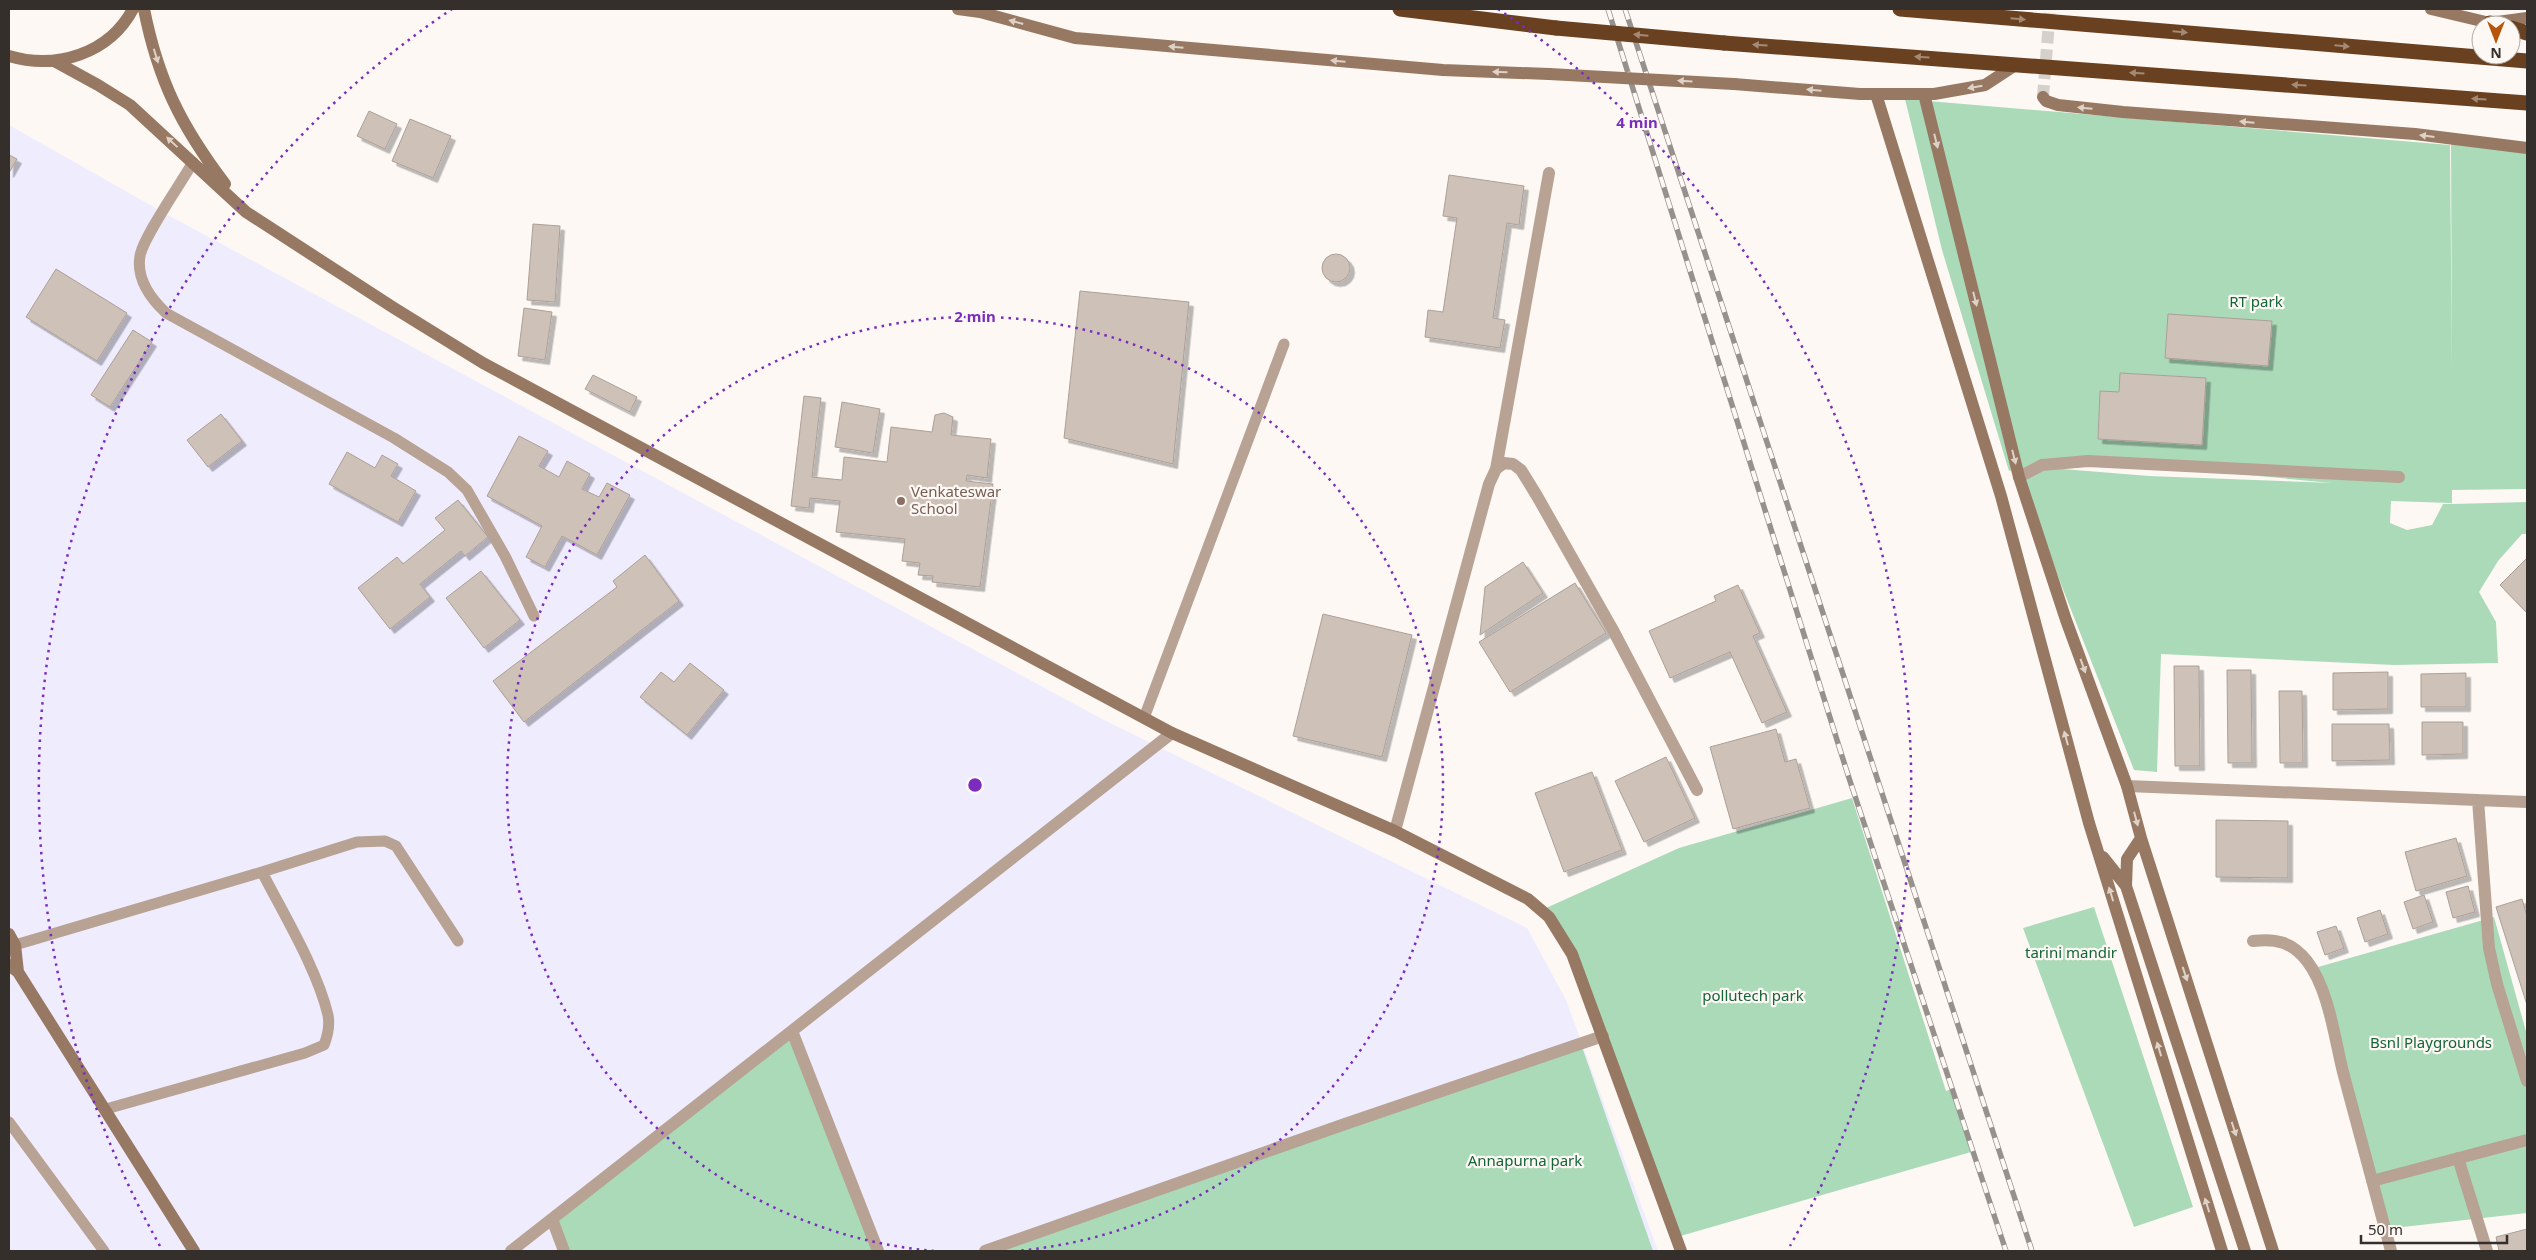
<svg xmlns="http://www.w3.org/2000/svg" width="2536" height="1260" font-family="'Noto Sans',sans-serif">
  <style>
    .industrial { fill: #efecfe }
    .green { fill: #abdab9; fill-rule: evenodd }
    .building { fill: #cec1b8; stroke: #ac9f97; filter: url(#shadow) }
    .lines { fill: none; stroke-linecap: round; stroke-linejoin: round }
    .secondary-tunnel { stroke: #d5d0cc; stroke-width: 12; stroke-dasharray: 12 6; stroke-linecap: butt }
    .lane { stroke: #b7a293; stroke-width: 11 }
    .street { stroke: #b7a293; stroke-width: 12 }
    .secondary { stroke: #977862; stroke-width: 12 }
    .highway { stroke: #694020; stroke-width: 15 }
    .rail-casing { stroke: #96918d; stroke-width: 5.5 }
    .rail { stroke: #fdf8f4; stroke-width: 4; stroke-dasharray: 11; stroke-linecap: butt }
    .secondary-bridge { stroke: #977862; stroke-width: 12 }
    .highway-bridge { stroke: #694020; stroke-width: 15 }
    .oneway { fill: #a48a75 }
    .oneway2 { fill: #ded2c8 }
    .ring { fill: none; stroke: #7b2cbf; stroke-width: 2.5; stroke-dasharray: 2.5 5 }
    .education-dot { fill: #8d6e63; stroke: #fdf8f4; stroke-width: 2 }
    .labels { text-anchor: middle; stroke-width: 4.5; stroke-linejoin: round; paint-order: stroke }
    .park-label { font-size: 15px; fill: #136539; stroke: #fdf8f4 }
    .education-label { font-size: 15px; fill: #785e54; stroke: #fdf8f4; text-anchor: start }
    .centre { fill: #7b2cbf; stroke: #fdf8f4; stroke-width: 2.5 }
    .ring-label { font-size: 15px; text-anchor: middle; font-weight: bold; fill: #7b2cbf; stroke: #fdf8f4; stroke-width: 4.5; stroke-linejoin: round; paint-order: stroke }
  </style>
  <defs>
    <filter id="shadow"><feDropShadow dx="4.5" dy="4.5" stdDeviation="0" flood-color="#0004"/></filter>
  </defs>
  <rect width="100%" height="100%" fill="#fdf8f4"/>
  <path class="industrial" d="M 9,125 L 166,214 L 1104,720 L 1527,928 L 1566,1000 L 1658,1251 L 9,1251 Z"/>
  <path class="green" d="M 1905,99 L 2450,145 L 2452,371 L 2451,137 L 2527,144 L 2527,489 L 2452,490 L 2452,504 L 2527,502 L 2527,534 L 2522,534 L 2498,561 L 2479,592 L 2496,622 L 2498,663 L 2394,665 L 2161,654 L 2157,772 L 2134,770 L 2057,574 L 2021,468 L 2009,471 L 1942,250 ZM 2088,460 L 2332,483 L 2149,476 L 2038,467 ZM 2391,501 L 2451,503 L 2452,504 L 2443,504 L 2432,525 L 2407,530 L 2390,523 Z
    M 1852,798 L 1946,1091 L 1952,1089 L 1971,1152 L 1677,1237 L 1569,939 L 1546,908 L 1679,848 Z
    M 2094,907 L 2193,1207 L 2134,1227 L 2023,928 Z
    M 2494,917 L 2527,1035 L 2527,1213 L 2385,1229 L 2311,969 Z
    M 792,1031 L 877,1251 L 564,1251 L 553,1219 Z
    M 1581,1044 L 1653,1251 L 988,1251 Z"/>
  <path class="building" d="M 369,111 L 397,124 L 385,149 L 357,136 Z
    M 410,119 L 451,136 L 433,178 L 392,161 Z
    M 9,155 L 17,159 L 9,173 Z
    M 1449,175 L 1524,186 L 1519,225 L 1507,223 L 1493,318 L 1505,320 L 1500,348 L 1425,337 L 1428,310 L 1443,312 L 1457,218 L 1443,216 Z
    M 533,224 L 560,226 L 555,302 L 527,300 Z
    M1322 268a14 14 0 1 1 28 0a14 14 0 1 1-28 0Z
    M 56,269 L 127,313 L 97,361 L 26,317 Z
    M 1080,291 L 1189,302 L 1173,464 L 1064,438 Z
    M 524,308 L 552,312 L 545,360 L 518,356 Z
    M 2168,314 L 2272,321 L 2268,366 L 2165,358 Z
    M 133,330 L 152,342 L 110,407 L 91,395 Z
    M 2120,373 L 2206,378 L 2202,445 L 2098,439 L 2100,391 L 2119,392 Z
    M 593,375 L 637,397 L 630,412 L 585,389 Z
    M 804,396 L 821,398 L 812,477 L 842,480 L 844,457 L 887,462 L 891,427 L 932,432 L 935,415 L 944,413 L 953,417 L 951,435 L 991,439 L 987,478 L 967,475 L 966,481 L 993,484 L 980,587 L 932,582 L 933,576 L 918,575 L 920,563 L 902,561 L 905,539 L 836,532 L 840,501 L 810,498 L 809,508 L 791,506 Z
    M 842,402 L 880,409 L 873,453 L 835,447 Z
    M 221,414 L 242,441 L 208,467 L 187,440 Z
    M 519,436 L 548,451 L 539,466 L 559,477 L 567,461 L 590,474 L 582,489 L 599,497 L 607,483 L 630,495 L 597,555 L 562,536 L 545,567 L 526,557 L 542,526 L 487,496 Z
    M 347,452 L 375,468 L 382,455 L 398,464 L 391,476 L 416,491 L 398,522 L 329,484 Z
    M 458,500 L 488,537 L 465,556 L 461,551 L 420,584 L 430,597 L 390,629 L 358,588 L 397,557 L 403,564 L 445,530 L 435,518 Z
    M 645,555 L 679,601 L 524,722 L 493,681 L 617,587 L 613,581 Z
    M 2527,558 L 2527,613 L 2500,585 Z
    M 1523,562 L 1543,593 L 1480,635 L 1485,587 Z
    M 481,571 L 520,620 L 484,648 L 446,598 Z
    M 1575,583 L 1606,633 L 1510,692 L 1479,642 Z
    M 1738,585 L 1760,633 L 1753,636 L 1787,712 L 1762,723 L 1730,652 L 1670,678 L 1649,631 L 1716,601 L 1714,596 Z
    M 1323,614 L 1412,635 L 1382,757 L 1293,736 Z
    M 690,663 L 724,690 L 687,735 L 640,697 L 661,672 L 674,682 Z
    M 2174,666 L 2199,666 L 2200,766 L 2175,766 Z
    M 2227,670 L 2251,670 L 2252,763 L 2228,763 Z
    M 2388,672 L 2388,709 L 2333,710 L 2333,673 Z
    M 2466,673 L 2466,707 L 2421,707 L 2421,674 Z
    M 2279,691 L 2302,691 L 2303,763 L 2280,763 Z
    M 2422,722 L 2463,722 L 2463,754 L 2422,755 Z
    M 2332,724 L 2389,724 L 2390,760 L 2332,761 Z
    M 1776,729 L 1785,762 L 1796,759 L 1810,808 L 1733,829 L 1710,747 Z
    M 1666,757 L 1695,818 L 1644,842 L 1615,781 Z
    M 1592,772 L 1622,850 L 1564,872 L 1535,793 Z
    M 2216,820 L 2288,821 L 2288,878 L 2216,877 Z
    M 2456,838 L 2467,876 L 2416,891 L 2405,852 Z
    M 2468,886 L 2475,912 L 2453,918 L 2446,892 Z
    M 2424,895 L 2433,922 L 2413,929 L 2404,902 Z
    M 2522,899 L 2527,916 L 2527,1005 L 2496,907 Z
    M 2380,910 L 2388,934 L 2365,942 L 2357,918 Z
    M 2336,926 L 2344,948 L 2325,955 L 2317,932 Z
    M 2527,1229 L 2527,1251 L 2499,1251 L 2496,1237 Z"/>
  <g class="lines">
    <path class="secondary-tunnel" d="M 2043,97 L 2050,9"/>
    <path class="lane" d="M 193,162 C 182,182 143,237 140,256 C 136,279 150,298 166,313 L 394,438 L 448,472 L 467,490 L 505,556 L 534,616
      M 1144,718 L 1284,344
      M 15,945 L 262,872 L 357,842 L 385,841 L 396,846 L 458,941
      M 106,1109 L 305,1053 L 324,1045 C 328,1035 330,1026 328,1015 C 317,969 284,915 262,872
      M 9,1122 L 104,1251"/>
    <path class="street" d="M 1496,469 L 1549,173
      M 2019,477 L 2042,465 L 2088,461 L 2399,477
      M 2127,786 L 2527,802
      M 2478,800 L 2489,948 L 2497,984 L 2527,1081
      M 1395,831 L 1489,484 L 1496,469 L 1504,463 L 1513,464 L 1521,470 L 1537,496 L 1614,632 L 1697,790
      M 2253,941 C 2276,938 2292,942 2307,961 C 2329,990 2334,1036 2343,1072 C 2359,1132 2375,1191 2391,1251
      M 792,1031 L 878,1251
      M 2458,1158 L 2487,1251
      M 2372,1181 L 2527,1140
      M 552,1219 L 564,1251
      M 511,1251 L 1172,733
      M 985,1251 L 1345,1124 L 1603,1036"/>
    <path class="secondary" d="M 144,9 C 158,80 181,126 225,184
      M 958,9 L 980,12 L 1075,38 L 1443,70 L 1549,74
      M 2431,9 L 2490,23 L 2527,18
      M 9,56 C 56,70 109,54 133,9
      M 56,62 L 98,85 L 130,105 L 246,212 L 394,308 L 483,363 L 1172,733 L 1395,831 L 1528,899 L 1549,917 L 1572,954 L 1681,1251
      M 1734,84 L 1860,94 L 1934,94 L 1985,85 L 2017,64
      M 1876,94 L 2001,496 L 2089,823 L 2222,1251
      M 1924,94 L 2019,477 L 2066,620 L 2127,786 L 2141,838 L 2273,1251
      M 2043,97 L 2046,101 L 2058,105 L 2123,112 L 2415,134 L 2527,148
      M 2141,838 L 2127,859 L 2126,886 L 2245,1251
      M 2103,857 L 2126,886
      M 9,934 L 15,945 L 18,972
      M 9,965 L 18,972 L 194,1251"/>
    <path class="highway" d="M 1400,9 L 1556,28
      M 1900,9 L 2527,61
      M 2490,23 L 2497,25
      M 2511,28 L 2527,33
      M 1724,43 L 2527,103"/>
    <g class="rail-casing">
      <path id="rail" d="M 1608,9 L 1848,775 L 2006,1251
        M 1625,9 L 2032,1251"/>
    </g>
    <use href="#rail" class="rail"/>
    <path class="secondary-bridge" d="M 1549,74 L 1734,84"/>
    <path class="highway-bridge" d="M 1556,28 L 1724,43"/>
  </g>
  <defs><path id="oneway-solid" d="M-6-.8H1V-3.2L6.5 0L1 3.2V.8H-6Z" transform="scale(1.25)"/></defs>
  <g class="oneway">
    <use href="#oneway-solid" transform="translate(2018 19) rotate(5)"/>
    <use href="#oneway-solid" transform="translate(2180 32) rotate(5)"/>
    <use href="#oneway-solid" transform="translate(1641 35) rotate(-175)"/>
    <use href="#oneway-solid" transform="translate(1760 45) rotate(-176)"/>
    <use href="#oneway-solid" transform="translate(2342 46) rotate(5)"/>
    <use href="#oneway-solid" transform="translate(1922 57) rotate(-176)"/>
    <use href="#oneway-solid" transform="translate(2137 73) rotate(-176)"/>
    <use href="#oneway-solid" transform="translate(2299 85) rotate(-176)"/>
    <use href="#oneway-solid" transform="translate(2479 99) rotate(-176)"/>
  </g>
  <g class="oneway2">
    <use href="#oneway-solid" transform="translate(1016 22) rotate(-165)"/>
    <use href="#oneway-solid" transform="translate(1176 47) rotate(-175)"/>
    <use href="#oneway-solid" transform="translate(156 56) rotate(73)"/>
    <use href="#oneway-solid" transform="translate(1338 61) rotate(-175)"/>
    <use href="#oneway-solid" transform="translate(1500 72) rotate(-178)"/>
    <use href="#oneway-solid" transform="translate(1685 81) rotate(-177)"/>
    <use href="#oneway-solid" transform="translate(1975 87) rotate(170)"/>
    <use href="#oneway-solid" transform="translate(1814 90) rotate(-175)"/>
    <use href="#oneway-solid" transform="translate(2085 108) rotate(-175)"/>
    <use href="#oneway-solid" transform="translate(2247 122) rotate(-175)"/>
    <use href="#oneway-solid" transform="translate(2427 136) rotate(-173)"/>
    <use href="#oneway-solid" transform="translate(1936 141) rotate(76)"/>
    <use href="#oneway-solid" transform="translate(172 142) rotate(-137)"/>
    <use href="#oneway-solid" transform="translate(1975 299) rotate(76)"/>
    <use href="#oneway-solid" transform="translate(2014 457) rotate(76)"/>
    <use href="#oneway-solid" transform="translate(2083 666) rotate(70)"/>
    <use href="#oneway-solid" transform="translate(2066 738) rotate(-105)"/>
    <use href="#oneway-solid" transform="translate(2136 819) rotate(75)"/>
    <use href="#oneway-solid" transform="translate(2111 894) rotate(-107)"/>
    <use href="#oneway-solid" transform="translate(2185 974) rotate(72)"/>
    <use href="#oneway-solid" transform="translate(2159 1049) rotate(-107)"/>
    <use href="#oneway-solid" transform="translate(2234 1129) rotate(72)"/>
    <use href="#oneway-solid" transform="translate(2207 1205) rotate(-107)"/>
  </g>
  <g class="ring">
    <path d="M934 1251A468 468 0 1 1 1016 1251"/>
    <path d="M160 1246A936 936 0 0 1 452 9M1498 9A936 936 0 0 1 1790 1246"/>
  </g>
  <circle class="education-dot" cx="901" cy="501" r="5"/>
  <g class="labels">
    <g class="park-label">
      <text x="2256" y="307">RT park</text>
      <text x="2071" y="958">tarini mandir</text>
      <text x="1753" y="1001">pollutech park</text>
      <text x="2431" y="1048">Bsnl Playgrounds</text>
      <text x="1525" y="1166">Annapurna park</text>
    </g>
    <g class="education-label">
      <text x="911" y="497">Venkateswar<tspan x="911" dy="17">School</tspan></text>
    </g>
  </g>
  <circle cx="975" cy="785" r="8" class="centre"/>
  <g class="ring-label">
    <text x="1637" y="128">4 min</text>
    <text x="975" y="322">2 min</text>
  </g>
  <rect width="2536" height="1260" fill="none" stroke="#352f2c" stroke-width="20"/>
  <g transform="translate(2496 40) rotate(180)"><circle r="24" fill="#fdf8f4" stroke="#ada8a4"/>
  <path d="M0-4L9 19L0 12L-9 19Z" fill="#b5560b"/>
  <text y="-8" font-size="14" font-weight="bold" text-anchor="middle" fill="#352f2c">N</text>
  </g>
  <path d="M2361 1235v8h146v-8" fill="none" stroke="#352f2c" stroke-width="2.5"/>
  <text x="2368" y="1235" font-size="15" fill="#352f2c" stroke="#fdf8f4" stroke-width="4" paint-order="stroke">50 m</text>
</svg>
